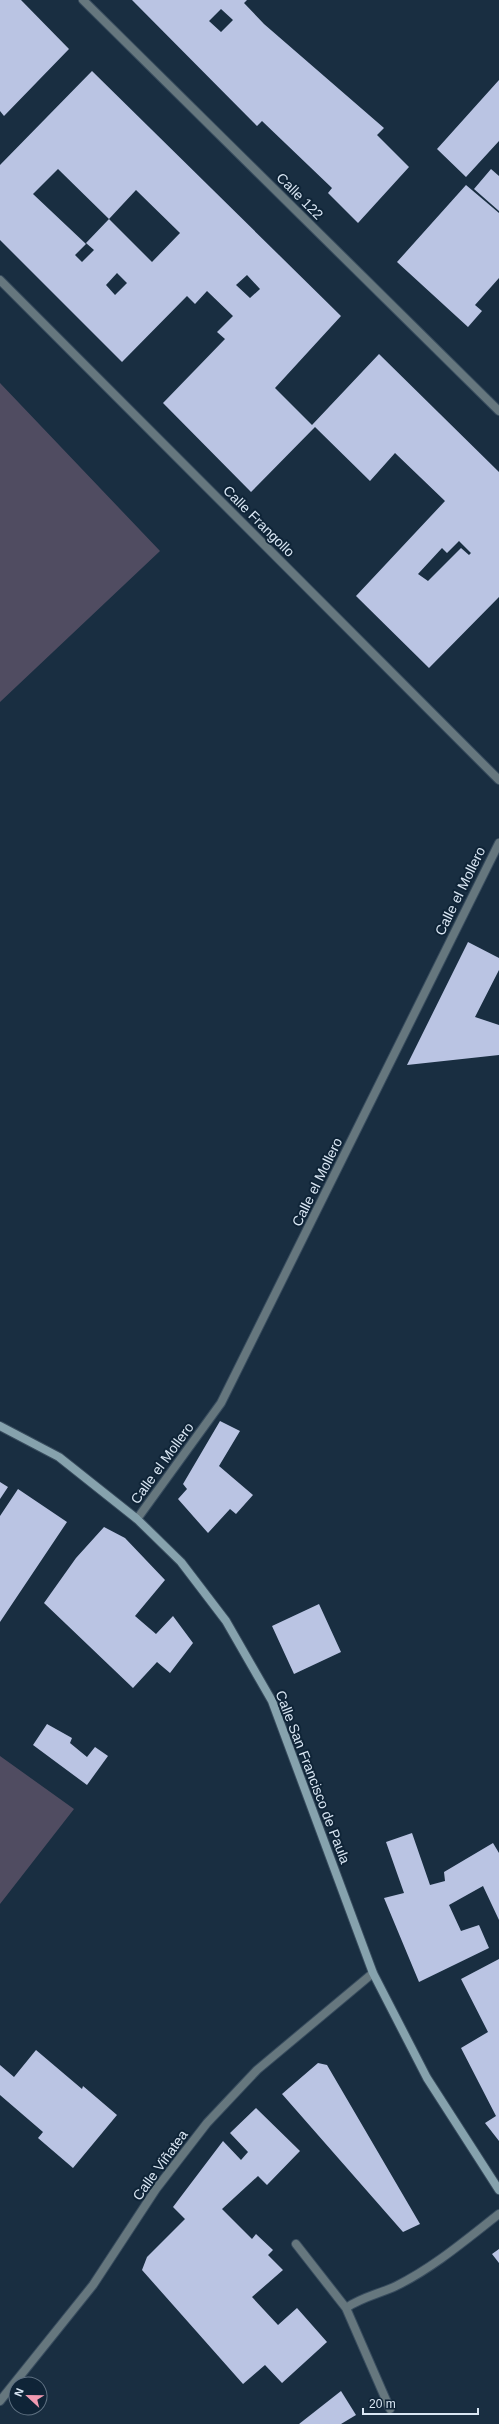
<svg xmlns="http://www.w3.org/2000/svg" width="499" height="2424" font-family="Helvetica,sans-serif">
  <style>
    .green { fill: #504c61 }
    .building { fill: #bac4e3; fill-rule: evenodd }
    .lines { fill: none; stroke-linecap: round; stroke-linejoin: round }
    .lane-casing { stroke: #384c5e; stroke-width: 10 }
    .street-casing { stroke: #384c5e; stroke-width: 10 }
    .secondary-casing { stroke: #384c5e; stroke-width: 10 }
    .lane { stroke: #66777e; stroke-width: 8 }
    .street { stroke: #66777e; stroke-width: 8 }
    .secondary { stroke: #86a2ad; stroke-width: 8 }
    .labels { text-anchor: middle; stroke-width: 4; stroke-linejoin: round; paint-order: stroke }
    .street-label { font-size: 14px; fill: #dae7f4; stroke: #0f2437 }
  </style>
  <rect width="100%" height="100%" fill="#192e41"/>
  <path class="green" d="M 0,383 L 160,551 L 0,702 Z
    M 0,1756 L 74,1809 L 0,1904 Z"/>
  <path class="building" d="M 0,0 L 21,0 L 69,49 L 4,116 L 0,111 Z
    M 132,0 L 247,0 L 244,3 L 264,24 L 384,128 L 377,135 L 409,167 L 358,223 L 328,193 L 332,188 L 262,121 L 257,126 ZM 221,9 L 233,20 L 221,32 L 209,21 Z
    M 92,71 L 341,316 L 275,388 L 312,425 L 379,354 L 499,472 L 499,597 L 429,668 L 356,596 L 445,501 L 395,453 L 370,481 L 315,427 L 251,492 L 163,403 L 225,339 L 217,332 L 233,316 L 207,291 L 195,304 L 187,296 L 122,362 L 0,240 L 0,165 ZM 58,169 L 109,219 L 136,190 L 180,233 L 152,262 L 109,219 L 86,243 L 94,250 L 82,262 L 75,255 L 86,244 L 33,194 ZM 117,273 L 127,283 L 115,295 L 106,285 ZM 247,275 L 260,289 L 250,298 L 236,285 ZM 459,541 L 471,553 L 469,555 L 461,548 L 428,581 L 418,574 L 442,548 L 447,553 Z
    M 499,80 L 499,141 L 466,177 L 437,149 Z
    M 491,169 L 499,176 L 499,211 L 474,189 Z
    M 466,185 L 499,213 L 499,278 L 475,305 L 482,311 L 468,327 L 397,262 Z
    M 468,942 L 499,958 L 499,970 L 475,1017 L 499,1025 L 499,1055 L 407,1065 Z
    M 220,1421 L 240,1431 L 219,1466 L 253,1495 L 236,1514 L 230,1509 L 208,1533 L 178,1499 L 187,1489 L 183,1484 Z
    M 0,1482 L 8,1487 L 0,1499 Z
    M 18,1489 L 67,1522 L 0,1622 L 0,1516 Z
    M 104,1527 L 125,1538 L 165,1580 L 135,1616 L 156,1634 L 173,1616 L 193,1643 L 170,1673 L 157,1662 L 133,1688 L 44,1603 L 76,1558 Z
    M 319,1604 L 341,1652 L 294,1674 L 272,1626 Z
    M 47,1724 L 72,1738 L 70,1743 L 87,1757 L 95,1747 L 108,1756 L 87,1785 L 33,1745 Z
    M 412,1833 L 430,1885 L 445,1881 L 444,1872 L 493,1843 L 499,1853 L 499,1920 L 483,1886 L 449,1905 L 461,1931 L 479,1925 L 489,1948 L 419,1982 L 384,1898 L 404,1893 L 386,1842 Z
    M 499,1959 L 499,2141 L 485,2123 L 496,2116 L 461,2048 L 488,2032 L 461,1979 Z
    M 36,2050 L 82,2089 L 83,2086 L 117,2115 L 73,2168 L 38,2138 L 43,2132 L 0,2095 L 0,2065 L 14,2077 Z
    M 318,2063 L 327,2065 L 420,2224 L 403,2232 L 282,2094 Z
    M 256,2108 L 300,2151 L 267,2185 L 258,2176 L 222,2209 L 252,2239 L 256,2234 L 273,2250 L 268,2255 L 283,2270 L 252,2297 L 278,2325 L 297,2308 L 327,2342 L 282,2383 L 265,2365 L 243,2384 L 142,2270 L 147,2257 L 185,2219 L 173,2207 L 223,2141 L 241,2160 L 248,2152 L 230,2133 Z
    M 499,2249 L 499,2263 L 492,2254 Z
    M 341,2391 L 356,2415 L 341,2424 L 299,2424 Z"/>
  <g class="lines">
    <g class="lane-casing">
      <path id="lane" d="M 296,2244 L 346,2308 L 390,2409
        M 346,2308 C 362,2297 379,2294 396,2286 C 433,2268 467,2239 499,2214"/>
    </g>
    <g class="street-casing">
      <path id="street" d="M 83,0 L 499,411
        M 0,280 L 499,780
        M 137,1519 L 221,1403 L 499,843
        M 0,2401 L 93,2285 L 156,2189 L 207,2123 L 257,2070 L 373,1973"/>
    </g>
    <g class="secondary-casing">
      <path id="secondary" d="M 0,1426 L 59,1457 L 137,1519 L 181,1562 L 226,1621 L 272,1701 L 373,1973 L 427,2078 L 499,2190"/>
    </g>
    <use href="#lane" class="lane"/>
    <use href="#street" class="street"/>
    <use href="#secondary" class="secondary"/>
  </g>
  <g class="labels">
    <g class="street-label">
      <text transform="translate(300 196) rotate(45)" y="5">Calle 122</text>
      <text transform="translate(259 521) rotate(45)" y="5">Calle Frangollo</text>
      <text transform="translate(460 891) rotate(-64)" y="5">Calle el Mollero</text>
      <text transform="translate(317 1182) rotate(-64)" y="5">Calle el Mollero</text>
      <text transform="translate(162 1463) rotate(-54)" y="5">Calle el Mollero</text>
      <text transform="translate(313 1777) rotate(69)" y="5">Calle San Francisco de Paula</text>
      <text transform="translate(160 2165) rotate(-54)" y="5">Calle Viñatea</text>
    </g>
  </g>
  <g transform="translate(28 2396) rotate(292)"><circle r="19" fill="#0f2437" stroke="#607283"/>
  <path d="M0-3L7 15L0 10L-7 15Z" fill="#f19ab1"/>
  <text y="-6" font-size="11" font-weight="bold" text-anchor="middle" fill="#dae7f4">N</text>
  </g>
  <path d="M363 2408v6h115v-6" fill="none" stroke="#dae7f4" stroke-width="2"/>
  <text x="369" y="2408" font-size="12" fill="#dae7f4" stroke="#0f2437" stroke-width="3" paint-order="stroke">20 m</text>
</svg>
